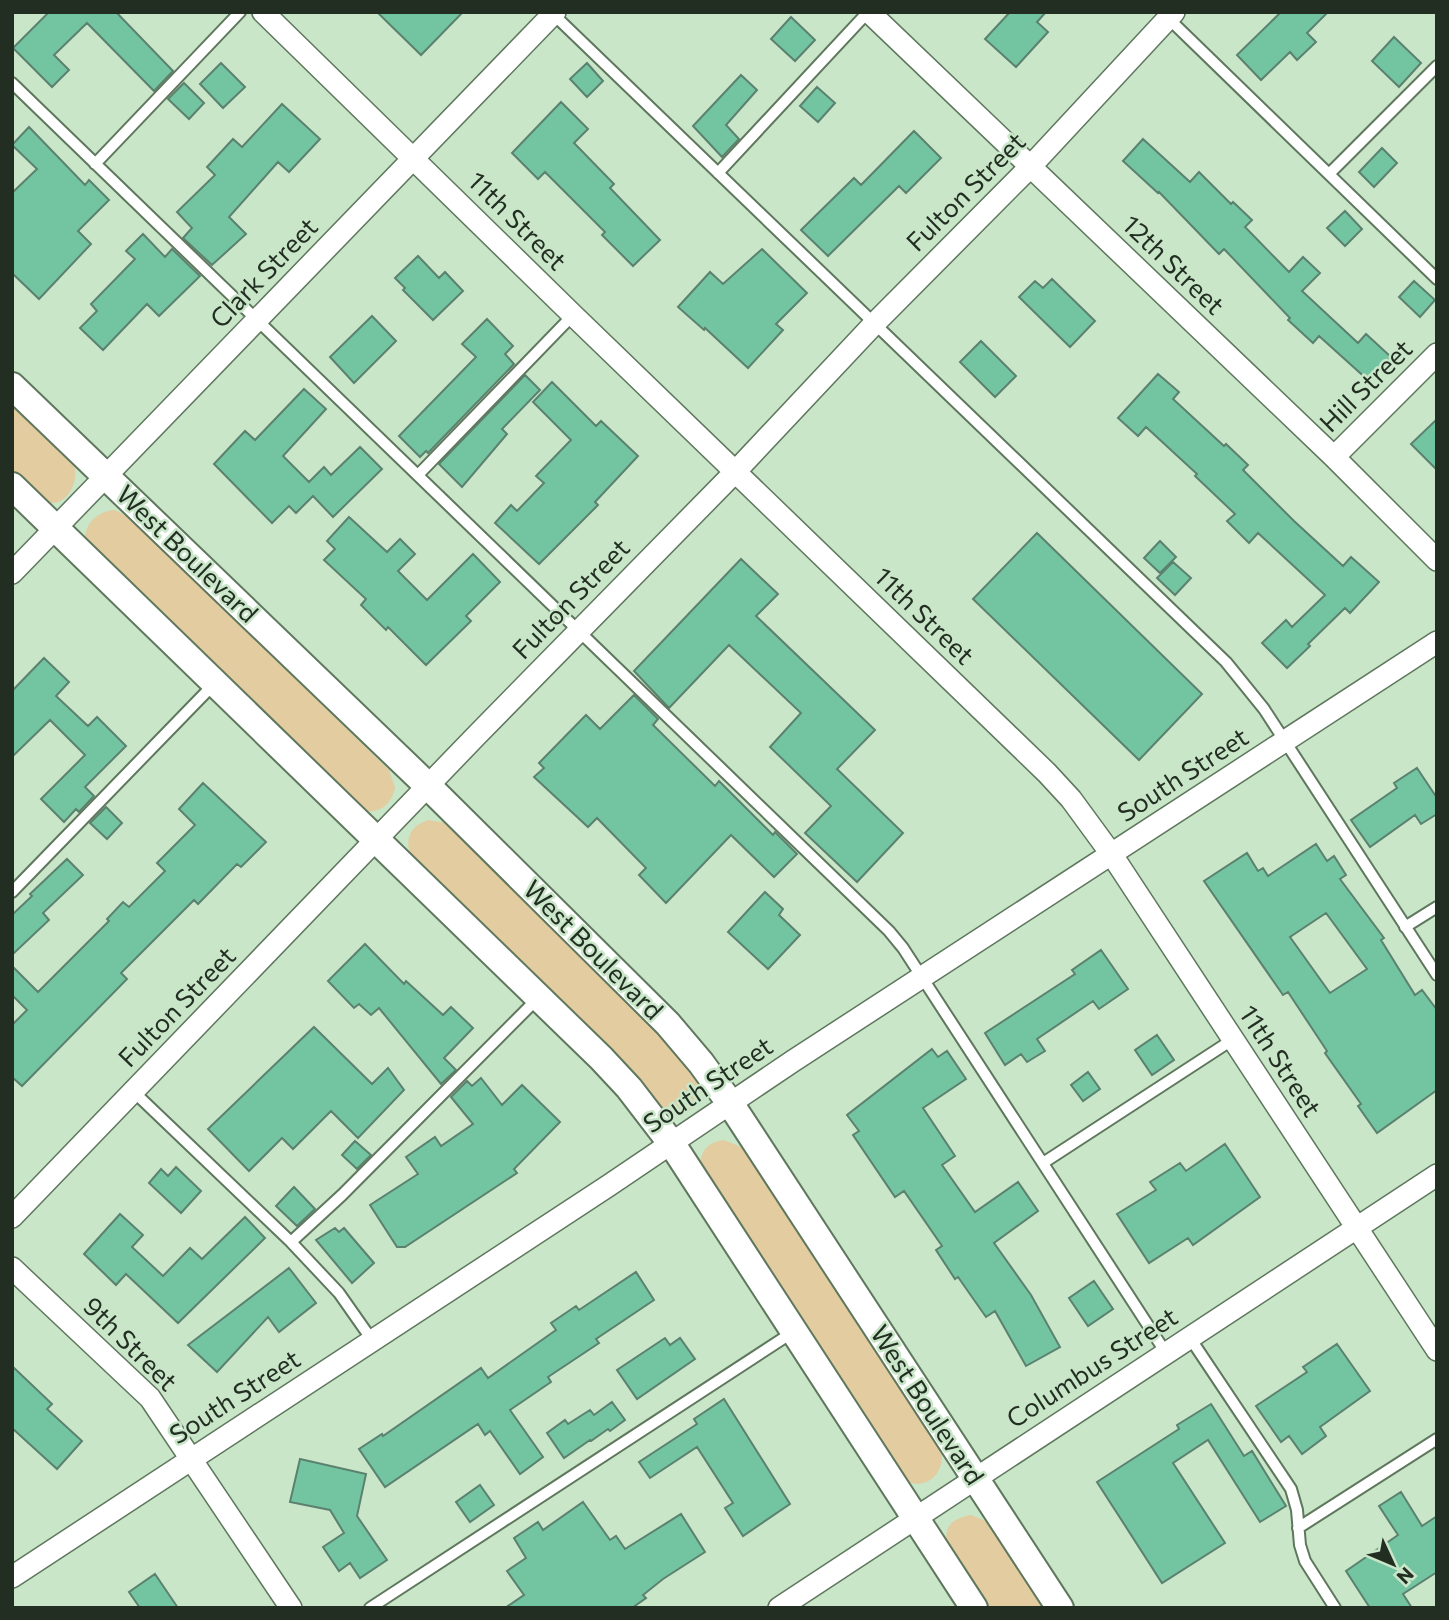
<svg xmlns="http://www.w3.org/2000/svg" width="1449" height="1620" font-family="Commissioner,sans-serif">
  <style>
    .green { fill: #e2cca0 }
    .building { fill: #73c5a1; stroke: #5b816f; stroke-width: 2; fill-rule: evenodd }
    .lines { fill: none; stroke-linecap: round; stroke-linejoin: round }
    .service-casing { stroke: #5e775d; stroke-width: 14 }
    .minor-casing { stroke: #5e775d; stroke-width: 24 }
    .tertiary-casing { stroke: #5e775d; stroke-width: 30 }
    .service { stroke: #fff; stroke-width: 10 }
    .minor { stroke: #fff; stroke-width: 21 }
    .tertiary { stroke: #fff; stroke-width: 26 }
    .labels { text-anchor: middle; stroke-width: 5; stroke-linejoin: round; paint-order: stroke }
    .street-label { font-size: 26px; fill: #232e23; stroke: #c9e6c8 }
  </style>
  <rect width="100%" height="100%" fill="#c9e6c8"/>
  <path class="green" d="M 12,404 L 74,466 C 80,483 64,511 43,501 C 32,495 21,482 12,474 Z
    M 115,510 L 132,519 L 389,770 L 395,787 C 392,804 380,814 363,811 L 85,542 C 84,524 97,511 115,510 Z
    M 428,820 L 446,823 L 665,1038 C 680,1056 715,1088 690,1110 C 682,1117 674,1117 664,1114 L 410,854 C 405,837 411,826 428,820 Z
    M 724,1140 L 741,1147 L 848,1307 L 942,1454 C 943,1476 925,1490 905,1481 L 700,1170 C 699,1152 707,1142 724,1140 Z
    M 971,1515 L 988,1522 L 1045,1608 L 985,1608 C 969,1584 915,1524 971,1515 Z"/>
  <path class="building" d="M 49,12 L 116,12 L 173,71 L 154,91 L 87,23 L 54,55 L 69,70 L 52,87 L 13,48 Z
    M 377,12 L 463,12 L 421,55 Z
    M 1010,12 L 1046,12 L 1037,22 L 1048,32 L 1016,67 L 985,39 Z
    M 1281,12 L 1328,12 L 1307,33 L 1316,42 L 1297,60 L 1290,52 L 1261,80 L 1237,55 Z
    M 791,17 L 815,40 L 795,61 L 771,39 Z
    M 1394,37 L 1421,63 L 1399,87 L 1372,61 Z
    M 221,63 L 245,87 L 223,108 L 200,84 Z
    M 587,63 L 603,81 L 587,97 L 570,79 Z
    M 741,75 L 757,90 L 726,125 L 739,139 L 722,157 L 693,126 Z
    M 184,83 L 204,103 L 189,119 L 168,99 Z
    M 817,87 L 835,103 L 818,122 L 800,106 Z
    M 561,102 L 588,129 L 574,143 L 614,184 L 610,188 L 660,240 L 633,266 L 602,235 L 605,232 L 545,172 L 538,179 L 512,153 Z
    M 282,104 L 320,139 L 289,172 L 278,162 L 229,217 L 246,234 L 212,265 L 183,238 L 192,228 L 177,212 L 215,175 L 207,167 L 233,139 L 242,147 Z
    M 29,127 L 85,185 L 89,180 L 109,200 L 78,231 L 91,244 L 39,299 L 12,273 L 12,193 L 37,169 L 12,145 Z
    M 914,131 L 941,158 L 906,193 L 899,186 L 828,256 L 801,230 L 854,178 L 861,185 Z
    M 1143,139 L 1190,182 L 1199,172 L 1231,204 L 1233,202 L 1252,220 L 1245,227 L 1289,272 L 1303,257 L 1320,273 L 1302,291 L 1358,343 L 1366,334 L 1391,357 L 1369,381 L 1319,336 L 1313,343 L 1288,320 L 1290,318 L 1224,249 L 1219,254 L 1159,192 L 1158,193 L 1123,161 Z
    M 1382,148 L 1397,163 L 1374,187 L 1359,172 Z
    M 1345,211 L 1362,229 L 1345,246 L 1327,228 Z
    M 143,234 L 165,257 L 172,249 L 200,276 L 159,316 L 147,304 L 103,350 L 80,328 L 97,311 L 91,304 L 135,259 L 126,251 Z
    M 762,249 L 807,293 L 776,324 L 783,330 L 748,368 L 705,328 L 704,330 L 678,307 L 710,272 L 723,284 Z
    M 418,256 L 439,278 L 445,272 L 463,291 L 433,320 L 403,290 L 405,288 L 395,278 Z
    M 1052,279 L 1095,321 L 1070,347 L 1019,297 L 1035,281 L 1043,288 Z
    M 1414,281 L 1435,300 L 1420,317 L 1399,297 Z
    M 372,316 L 396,341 L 354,383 L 330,357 Z
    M 487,319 L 513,346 L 505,354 L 514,364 L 428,453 L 426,451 L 420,457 L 399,436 L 476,357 L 462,344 Z
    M 981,341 L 1016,376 L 995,397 L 960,362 Z
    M 1158,374 L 1179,392 L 1173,399 L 1224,446 L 1226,444 L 1248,465 L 1243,470 L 1294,521 L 1343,566 L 1351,557 L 1379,582 L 1350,613 L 1345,608 L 1308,644 L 1310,646 L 1287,668 L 1262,643 L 1286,620 L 1292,627 L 1325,595 L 1258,533 L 1249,543 L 1227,521 L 1235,514 L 1195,476 L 1197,474 L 1146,427 L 1138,436 L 1118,418 Z
    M 525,375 L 540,390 L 502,429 L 507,434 L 462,487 L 439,464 Z
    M 552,382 L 596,426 L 601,421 L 638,456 L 595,502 L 598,505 L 539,564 L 495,523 L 511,505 L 517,511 L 544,483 L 536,476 L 571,440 L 533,402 Z
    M 304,389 L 326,409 L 283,456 L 309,482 L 324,467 L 331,475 L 360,447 L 382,469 L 333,517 L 313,496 L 296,513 L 289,506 L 272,523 L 214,464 L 245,431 L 255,440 Z
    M 1437,419 L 1437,470 L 1411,444 Z
    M 349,517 L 387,552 L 400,539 L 415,554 L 398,571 L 427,600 L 473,554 L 500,582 L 466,616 L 471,621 L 426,665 L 388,627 L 386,630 L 361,605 L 366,599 L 324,560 L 335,549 L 327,541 Z
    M 1037,533 L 1202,694 L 1139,760 L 973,599 Z
    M 1160,541 L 1176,557 L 1160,573 L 1144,558 Z
    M 741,559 L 778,594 L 756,616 L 875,730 L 837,769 L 903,833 L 857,882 L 805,833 L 831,806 L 770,747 L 801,713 L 729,645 L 669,708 L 634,671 Z
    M 1173,562 L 1191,578 L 1175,595 L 1157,578 Z
    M 44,658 L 69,682 L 56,696 L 88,726 L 97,717 L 126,746 L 85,787 L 94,796 L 79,812 L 76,809 L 64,822 L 41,799 L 85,755 L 50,720 L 12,757 L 12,691 Z
    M 634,695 L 658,719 L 653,725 L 715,786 L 719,781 L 773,835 L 775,832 L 797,854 L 774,877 L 731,835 L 666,903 L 639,875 L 646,868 L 597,818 L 588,827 L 534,777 L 544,768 L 539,763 L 586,715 L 600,729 Z
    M 1417,768 L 1437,798 L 1437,814 L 1421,824 L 1415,815 L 1370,847 L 1351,820 L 1397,788 L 1394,783 Z
    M 203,783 L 266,842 L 241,867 L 237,864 L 198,904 L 194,900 L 121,973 L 127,979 L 22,1086 L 12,1077 L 12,1025 L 27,1010 L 12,995 L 12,966 L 38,992 L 109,921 L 107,919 L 123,902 L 129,907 L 165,871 L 157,863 L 195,825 L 179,809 Z
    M 106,807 L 122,823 L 107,839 L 90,823 Z
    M 1316,844 L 1327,861 L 1334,856 L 1346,875 L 1340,879 L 1384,938 L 1381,940 L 1415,995 L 1422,990 L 1437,1010 L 1437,1090 L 1377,1133 L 1358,1106 L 1361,1104 L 1325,1053 L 1327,1051 L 1288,992 L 1283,995 L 1204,881 L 1247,853 L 1258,871 L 1263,868 L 1268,876 ZM 1326,913 L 1367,969 L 1330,993 L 1290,937 Z
    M 67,859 L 83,875 L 43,913 L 49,920 L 12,955 L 12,915 L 32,896 L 30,894 Z
    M 765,892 L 783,909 L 779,915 L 800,935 L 768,969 L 728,932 Z
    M 365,944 L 404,984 L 406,981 L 443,1015 L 451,1007 L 473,1028 L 444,1058 L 456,1070 L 441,1084 L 379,1008 L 371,1015 L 359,1004 L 354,1008 L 328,981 Z
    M 1101,950 L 1128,989 L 1099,1009 L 1093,1001 L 1037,1039 L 1045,1051 L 1027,1062 L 1021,1054 L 1005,1065 L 985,1033 L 1075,974 L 1072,970 Z
    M 314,1027 L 372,1084 L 388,1068 L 404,1090 L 358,1138 L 331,1111 L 293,1149 L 282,1138 L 249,1171 L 208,1129 Z
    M 1157,1035 L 1174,1060 L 1152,1075 L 1135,1050 Z
    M 932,1049 L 938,1057 L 947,1051 L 966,1079 L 923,1108 L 955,1156 L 942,1165 L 975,1212 L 1018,1182 L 1038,1211 L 994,1243 L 1031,1295 L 1060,1347 L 1026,1366 L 995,1311 L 986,1317 L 958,1277 L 955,1279 L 936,1250 L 942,1246 L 904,1191 L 895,1197 L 853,1135 L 859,1131 L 847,1115 Z
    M 1088,1072 L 1100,1089 L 1083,1101 L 1071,1085 Z
    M 481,1078 L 502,1105 L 522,1085 L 560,1122 L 514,1169 L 517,1173 L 405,1247 L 397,1247 L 370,1205 L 418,1174 L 406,1157 L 435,1137 L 441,1146 L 473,1124 L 451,1097 L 467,1081 L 472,1086 Z
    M 355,1141 L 371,1155 L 357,1169 L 342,1155 Z
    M 1225,1144 L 1260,1197 L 1193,1245 L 1188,1238 L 1149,1263 L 1117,1214 L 1156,1190 L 1150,1182 L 1180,1163 L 1186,1171 Z
    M 176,1167 L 201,1191 L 181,1213 L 149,1183 L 161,1169 L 168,1176 Z
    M 294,1187 L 315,1209 L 297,1226 L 276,1206 Z
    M 120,1214 L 143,1235 L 132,1247 L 163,1276 L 190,1248 L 202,1259 L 245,1217 L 265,1238 L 178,1323 L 126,1274 L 116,1285 L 84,1254 Z
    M 335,1228 L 339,1232 L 344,1228 L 374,1263 L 352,1283 L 316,1240 Z
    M 289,1268 L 316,1303 L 279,1332 L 268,1317 L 217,1372 L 188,1345 Z
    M 636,1272 L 654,1300 L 596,1339 L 599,1343 L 548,1377 L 551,1382 L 510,1410 L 543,1457 L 520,1474 L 490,1431 L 485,1435 L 478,1424 L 385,1487 L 359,1449 L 382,1434 L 383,1436 L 481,1368 L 488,1378 L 556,1330 L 551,1323 L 576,1306 L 579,1310 Z
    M 1094,1281 L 1113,1309 L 1088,1326 L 1069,1298 Z
    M 665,1338 L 670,1345 L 680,1338 L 695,1359 L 637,1399 L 617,1370 Z
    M 1337,1344 L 1370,1391 L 1320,1427 L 1326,1436 L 1302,1454 L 1289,1436 L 1281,1442 L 1256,1406 L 1307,1372 L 1303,1367 Z
    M 12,1366 L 52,1404 L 47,1409 L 82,1441 L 57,1469 L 12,1428 Z
    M 724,1399 L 790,1504 L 743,1536 L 725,1508 L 733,1503 L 697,1447 L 650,1478 L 639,1462 L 697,1424 L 694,1419 Z
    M 612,1402 L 625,1420 L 610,1431 L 608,1429 L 591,1441 L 590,1440 L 564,1458 L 547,1433 L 565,1420 L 568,1424 L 590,1410 L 594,1415 Z
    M 1211,1404 L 1244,1456 L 1252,1451 L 1286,1506 L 1260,1522 L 1208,1440 L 1173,1463 L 1225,1543 L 1162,1583 L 1097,1482 L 1179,1429 L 1177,1425 Z
    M 300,1459 L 366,1474 L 357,1516 L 387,1560 L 360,1578 L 350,1563 L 339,1571 L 323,1547 L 344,1533 L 330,1510 L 290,1502 Z
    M 480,1485 L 494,1505 L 470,1522 L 456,1502 Z
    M 1401,1492 L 1422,1526 L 1437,1516 L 1437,1572 L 1403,1594 L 1412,1608 L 1370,1608 L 1346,1571 L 1398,1535 L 1379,1506 Z
    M 583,1502 L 610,1540 L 616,1536 L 625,1549 L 681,1514 L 705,1552 L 663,1579 L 643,1595 L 646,1598 L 632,1608 L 505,1608 L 524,1595 L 507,1571 L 526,1558 L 514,1538 L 538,1522 L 543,1530 Z
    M 155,1574 L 178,1608 L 140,1608 L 129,1592 Z"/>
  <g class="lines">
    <g class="service-casing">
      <path id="service" d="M 551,12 L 1226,662 L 1264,709 L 1437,975
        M 1167,17 L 1437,279
        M 12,83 L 889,931 L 903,948 L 1166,1353
        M 95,164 L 240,12
        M 718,173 L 868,12
        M 1329,174 L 1437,66
        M 418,475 L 573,315
        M 12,892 L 215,683
        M 1405,927 L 1437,907
        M 134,1092 L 291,1242
        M 1043,1163 L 1232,1040
        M 1190,1338 L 1291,1489 L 1297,1510 L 1300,1545 L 1305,1561 L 1335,1608
        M 372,1340 L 339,1293 L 291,1242 L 342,1195 L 539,997
        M 1298,1528 L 1437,1439
        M 370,1608 L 793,1332"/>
    </g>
    <g class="minor-casing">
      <path id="minor" d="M 263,12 L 573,315 L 1047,773 L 1071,799 L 1112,855 L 1437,1350
        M 869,12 L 1334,457 L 1437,560
        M 1334,457 L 1437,354
        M 12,573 L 555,12
        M 12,1217 L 475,737 L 735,472 L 875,323 L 1030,167 L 1174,12
        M 12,1268 L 150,1398 L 291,1608
        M 12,1577 L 608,1186 L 793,1061 L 1437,642
        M 779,1608 L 1437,1175"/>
    </g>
    <g class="tertiary-casing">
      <path id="tertiary" d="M 12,386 L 428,786 L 668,1024 L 701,1063 L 730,1103 L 1060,1608
        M 12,486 L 601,1058 L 629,1088 L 672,1144 L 974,1608"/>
    </g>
    <use href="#service" class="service"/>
    <use href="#minor" class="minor"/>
    <use href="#tertiary" class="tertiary"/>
  </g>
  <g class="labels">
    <g class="street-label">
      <text transform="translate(966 192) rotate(-45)" y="9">Fulton Street</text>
      <text transform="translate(517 221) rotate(45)" y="9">11th Street</text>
      <text transform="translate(1173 265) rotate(44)" y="9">12th Street</text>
      <text transform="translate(264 273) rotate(-46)" y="9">Clark Street</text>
      <text transform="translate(1366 386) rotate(-45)" y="9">Hill Street</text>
      <text transform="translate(187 554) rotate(44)" y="9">West Boulevard</text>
      <text transform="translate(571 599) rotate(-46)" y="9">Fulton Street</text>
      <text transform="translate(924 616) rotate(44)" y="9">11th Street</text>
      <text transform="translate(1183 775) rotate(-33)" y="9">South Street</text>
      <text transform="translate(593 950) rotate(45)" y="9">West Boulevard</text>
      <text transform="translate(177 1007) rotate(-46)" y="9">Fulton Street</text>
      <text transform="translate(1280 1061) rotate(57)" y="9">11th Street</text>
      <text transform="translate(708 1085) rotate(-34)" y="9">South Street</text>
      <text transform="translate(130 1344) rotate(45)" y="9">9th Street</text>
      <text transform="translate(1092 1368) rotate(-33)" y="9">Columbus Street</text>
      <text transform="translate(235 1397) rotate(-33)" y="9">South Street</text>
      <text transform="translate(927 1405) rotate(57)" y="9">West Boulevard</text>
    </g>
  </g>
  <rect width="1449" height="1620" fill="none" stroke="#232e23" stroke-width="28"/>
  <g transform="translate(1393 1564) rotate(134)" stroke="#c9e6c8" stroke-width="5" paint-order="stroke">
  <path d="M0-5L12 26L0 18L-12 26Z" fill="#232e23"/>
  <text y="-10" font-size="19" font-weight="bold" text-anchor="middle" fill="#232e23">N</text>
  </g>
</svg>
